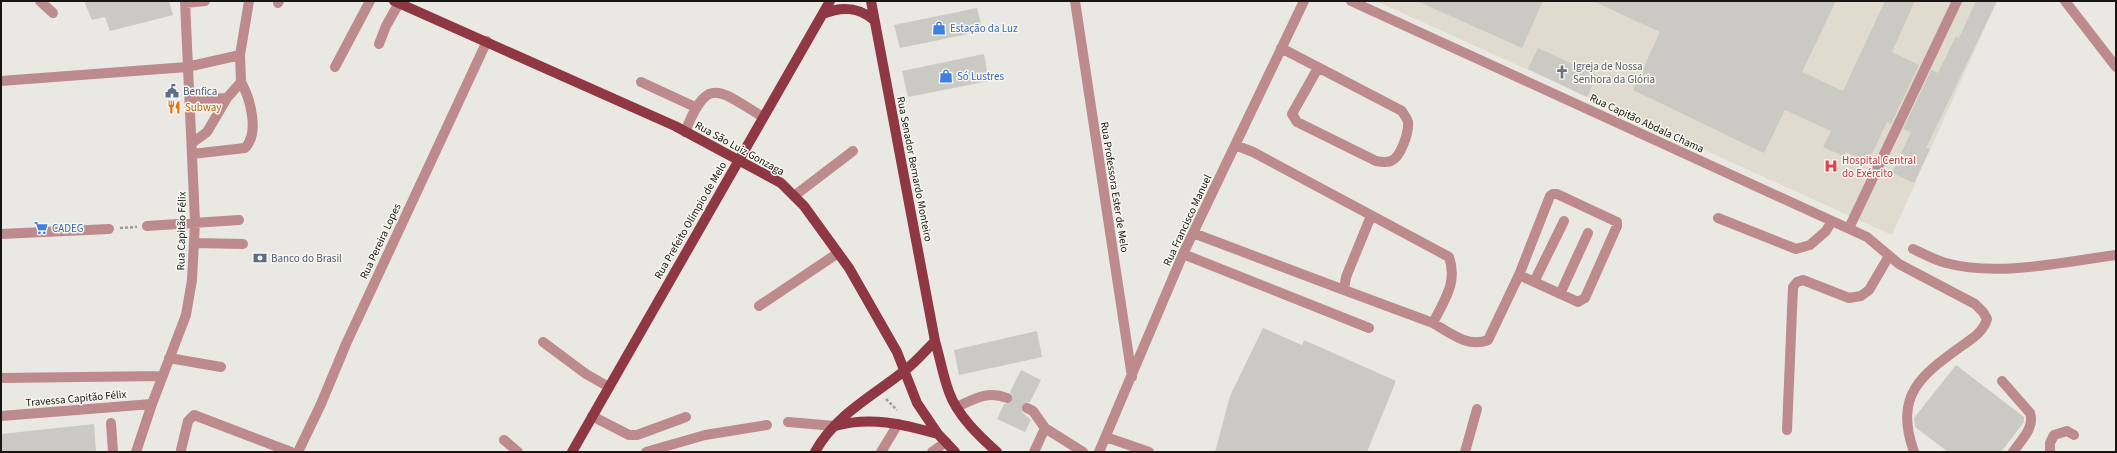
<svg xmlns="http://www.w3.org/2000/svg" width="2117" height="453" font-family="'Source Sans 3',sans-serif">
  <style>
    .built { fill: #dfdccf }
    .building { fill: #cbc9c3 }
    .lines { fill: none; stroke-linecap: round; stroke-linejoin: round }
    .minor-tunnel { stroke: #cac8c3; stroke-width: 10; stroke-dasharray: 10 5; stroke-linecap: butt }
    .path { stroke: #9f9e99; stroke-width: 2.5; stroke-dasharray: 3 2; stroke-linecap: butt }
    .minor { stroke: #bd8a8d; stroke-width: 10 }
    .major { stroke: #8f3743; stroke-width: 10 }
    .labels { text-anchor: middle; stroke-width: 3; stroke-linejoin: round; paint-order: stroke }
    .shop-label { font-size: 11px; fill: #366cbe; stroke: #f7f6ef; text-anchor: start }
    .worship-label { font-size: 11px; fill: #5b616d; stroke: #f7f6ef; text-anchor: start }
    .service-label { font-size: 11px; fill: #4e5e75; stroke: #f7f6ef; text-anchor: start }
    .food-label { font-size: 11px; fill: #c56008; stroke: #f7f6ef; text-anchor: start }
    .street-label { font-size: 11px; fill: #171614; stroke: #f7f6ef }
    .health-label { font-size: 11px; fill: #be3a42; stroke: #f7f6ef; text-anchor: start }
  </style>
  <rect width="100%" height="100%" fill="#eae8e2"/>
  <path class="built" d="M 1376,1 L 1997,1 L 1892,235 Z"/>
  <path class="building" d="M 84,1 L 169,1 L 173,15 L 110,31 L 105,17 L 92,20 Z
    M 1417,1 L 1543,1 L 1522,48 Z
    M 1593,1 L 1836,1 L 1802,72 L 1843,91 L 1885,1 L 1915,1 L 1892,52 L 1919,65 L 1891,124 L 1887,122 L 1868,162 L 1846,152 L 1843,156 L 1823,147 L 1831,131 L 1785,110 L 1764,153 L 1633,90 L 1660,32 Z
    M 1976,1 L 1997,1 L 1926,148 L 1930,149 L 1914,183 L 1892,173 L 1911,132 L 1903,129 L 1931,70 L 1938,73 L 1956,36 L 1959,38 Z
    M 977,8 L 983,31 L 900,48 L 894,25 Z
    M 1538,48 L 1597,75 L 1587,97 L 1528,69 Z
    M 984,54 L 989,81 L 908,97 L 902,71 Z
    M 1263,328 L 1302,345 L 1304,340 L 1396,381 L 1367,452 L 1215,452 L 1230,396 Z
    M 1037,331 L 1042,357 L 959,375 L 954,350 Z
    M 1956,365 L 2024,417 L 2024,422 L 2001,452 L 1948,452 L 1915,427 L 1914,418 Z
    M 1021,370 L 1041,380 L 1030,402 L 1024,402 L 1021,405 L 1022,412 L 1031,420 L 1025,432 L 997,419 L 1004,404 L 1009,404 L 1013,400 L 1013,396 L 1010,392 Z
    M 94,424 L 96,452 L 1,452 L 1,434 Z"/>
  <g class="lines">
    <path class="minor-tunnel" d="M 1007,398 L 1027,408"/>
    <path class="path" d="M 120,228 L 137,227
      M 886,399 L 897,410"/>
    <path class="minor" d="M 40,1 L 53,13
      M 1075,1 L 1132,377
      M 1351,1 L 1867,237 L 1899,264 L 1975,304 L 1983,312 L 1987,319 C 1983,332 1973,338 1963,345 C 1920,376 1894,395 1914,452
      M 2065,1 L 2116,67
      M 185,3 L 205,1
      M 278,3 L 279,1
      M 379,44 L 386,26 L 399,3
      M 1281,48 L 1402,111 C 1404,115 1407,118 1408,122 C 1409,132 1401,157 1391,161 C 1386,163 1381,162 1376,161 L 1297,122 L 1292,114 L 1318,68
      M 335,67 L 370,1
      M 1,81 L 187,67 L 240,55
      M 641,82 L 695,107
      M 190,100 L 227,98
      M 685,132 C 708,73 719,91 763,117
      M 192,143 L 207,132 L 227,98 L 241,82 L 240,55 L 249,1
      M 1235,145 L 1253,152 L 1449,257 C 1458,283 1444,300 1433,323 C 1450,333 1468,348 1488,340 L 1519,275 L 1550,196 L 1553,194 L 1557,194 L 1617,222 L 1617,226 L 1585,298 L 1578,302 L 1519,275
      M 192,154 L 245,148 C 260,133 250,98 241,82
      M 794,196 L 853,151
      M 1371,216 L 1346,277 L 1344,290 L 1433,323
      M 1718,218 L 1796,249 L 1810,245 L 1826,231 L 1832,221
      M 147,226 L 239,220
      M 1849,228 L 1957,1
      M 1193,233 L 1344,290
      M 1,234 L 109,229
      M 194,243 L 243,244
      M 1913,249 C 1924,254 1935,260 1946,263 C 1998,277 2063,262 2116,255
      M 1183,254 L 1369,328
      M 1534,282 L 1564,221
      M 1560,294 L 1588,233
      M 759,306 L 838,253
      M 543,342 L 586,374 L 609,387
      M 169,358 L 221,367
      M 1,378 L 162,376
      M 2002,381 L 2030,413 C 2035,428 2021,440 2013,452
      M 957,407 C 974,399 988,390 1007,398
      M 1027,408 L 1033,411 L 1045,428 L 1034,452
      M 1,416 L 152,404
      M 592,416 L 629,435 L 637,435 L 686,417
      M 788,422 L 835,426
      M 111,423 L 113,452
      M 1045,428 L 1083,452
      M 1787,430 L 1793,287 L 1797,282 L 1803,280 L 1849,298 L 1861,296 L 1869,290 L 1889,256
      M 1106,437 L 1149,452
      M 504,440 L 518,452
      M 181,450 L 188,421 L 194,415 L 291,452
      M 136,452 L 152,404 L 186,315 L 192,280 L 195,222 L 185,1
      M 298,452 L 321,404 L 346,344 L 487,41
      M 646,452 L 705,435 L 767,425
      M 881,452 L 898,424
      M 932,452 L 946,442
      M 1099,452 L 1183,254 L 1304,1
      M 1465,452 L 1477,409
      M 2050,452 L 2050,443 L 2054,435 L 2067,431 L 2074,435"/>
    <path class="major" d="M 394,1 L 675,126 L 781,183 L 804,206 L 849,268 L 897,352 L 917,403 L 938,434 L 955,452
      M 871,1 L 935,341 C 940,358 943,376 949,392 C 957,415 979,436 997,452
      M 823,14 C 842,6 858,7 874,20
      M 835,426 C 870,416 903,424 938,434
      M 572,452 L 830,1
      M 815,452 C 835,415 873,396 904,371 C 916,362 925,351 935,341"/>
  </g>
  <defs>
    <g id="shop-bare" transform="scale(1.08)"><path d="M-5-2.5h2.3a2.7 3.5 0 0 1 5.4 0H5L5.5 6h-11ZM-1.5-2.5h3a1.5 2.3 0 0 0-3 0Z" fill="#3f7fe0" stroke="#f7f6ef" stroke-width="2.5" paint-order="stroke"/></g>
    <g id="church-bare" transform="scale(1.08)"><path d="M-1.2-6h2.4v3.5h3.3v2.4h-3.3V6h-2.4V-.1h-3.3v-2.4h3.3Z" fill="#6b7280" stroke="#f7f6ef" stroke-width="2.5" paint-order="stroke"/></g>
    <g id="civic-bare" transform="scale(1.08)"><path d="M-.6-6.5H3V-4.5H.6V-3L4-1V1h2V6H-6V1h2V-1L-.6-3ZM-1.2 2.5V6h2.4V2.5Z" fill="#5c6f8a" stroke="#f7f6ef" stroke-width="2.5" paint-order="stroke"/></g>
    <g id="restaurant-bare" transform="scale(1.08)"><path d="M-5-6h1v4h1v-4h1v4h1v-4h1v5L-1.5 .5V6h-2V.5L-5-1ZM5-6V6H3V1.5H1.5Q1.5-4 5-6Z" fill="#e8710a" stroke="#f7f6ef" stroke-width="2.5" paint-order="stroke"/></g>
    <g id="hospital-bare" transform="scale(1.08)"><path d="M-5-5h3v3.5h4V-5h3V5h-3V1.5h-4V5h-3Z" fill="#e0444e" stroke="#f7f6ef" stroke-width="2.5" paint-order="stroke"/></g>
    <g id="supermarket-bare" transform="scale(1.08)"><path d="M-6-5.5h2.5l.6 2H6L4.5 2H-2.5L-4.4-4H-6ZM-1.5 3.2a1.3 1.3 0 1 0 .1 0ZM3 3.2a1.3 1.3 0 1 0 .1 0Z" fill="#3f7fe0" stroke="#f7f6ef" stroke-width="2.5" paint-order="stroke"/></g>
    <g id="bank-bare" transform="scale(1.08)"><path d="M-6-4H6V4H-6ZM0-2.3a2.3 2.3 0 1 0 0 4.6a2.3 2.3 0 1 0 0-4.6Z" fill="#5c6f8a" stroke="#f7f6ef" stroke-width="2.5" paint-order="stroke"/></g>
  </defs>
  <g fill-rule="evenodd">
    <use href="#shop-bare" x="939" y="28"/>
    <use href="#church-bare" x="1562" y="72"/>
    <use href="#shop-bare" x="946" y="76"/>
    <use href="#civic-bare" x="172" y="91"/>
    <use href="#restaurant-bare" x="174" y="107"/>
    <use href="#hospital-bare" x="1831" y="166"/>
    <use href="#supermarket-bare" x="41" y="228"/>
    <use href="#bank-bare" x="260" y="258"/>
  </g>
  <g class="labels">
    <g class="shop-label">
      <text x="950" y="32">Estação da Luz</text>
      <text x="957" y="80">Só Lustres</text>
      <text x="52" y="232">CADEG</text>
    </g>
    <g class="worship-label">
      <text x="1573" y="70">Igreja de Nossa<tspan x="1573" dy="13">Senhora da Glória</tspan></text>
    </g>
    <g class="service-label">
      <text x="183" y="95">Benfica</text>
      <text x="271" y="262">Banco do Brasil</text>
    </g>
    <g class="food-label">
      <text x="185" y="111">Subway</text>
    </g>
    <g class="street-label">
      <text transform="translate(1647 123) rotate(25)" y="4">Rua Capitão Abdala Chama</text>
      <text transform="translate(740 148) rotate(29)" y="4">Rua São Luiz Gonzaga</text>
      <text transform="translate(915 169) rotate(79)" y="4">Rua Senador Bernardo Monteiro</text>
      <text transform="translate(1115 187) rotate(81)" y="4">Rua Professora Ester de Melo</text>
      <text transform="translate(690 220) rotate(-60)" y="4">Rua Prefeito Olímpio de Melo</text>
      <text transform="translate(1187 220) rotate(-65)" y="4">Rua Francisco Manuel</text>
      <text transform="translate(181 231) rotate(-89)" y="4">Rua Capitão Félix</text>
      <text transform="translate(380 241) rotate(-65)" y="4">Rua Pereira Lopes</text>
      <text transform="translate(76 398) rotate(-5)" y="4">Travessa Capitão Félix</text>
    </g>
    <g class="health-label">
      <text x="1842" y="164">Hospital Central<tspan x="1842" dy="13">do Exército</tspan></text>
    </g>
  </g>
  <rect width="2117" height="453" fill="none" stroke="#171614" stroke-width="4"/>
</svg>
